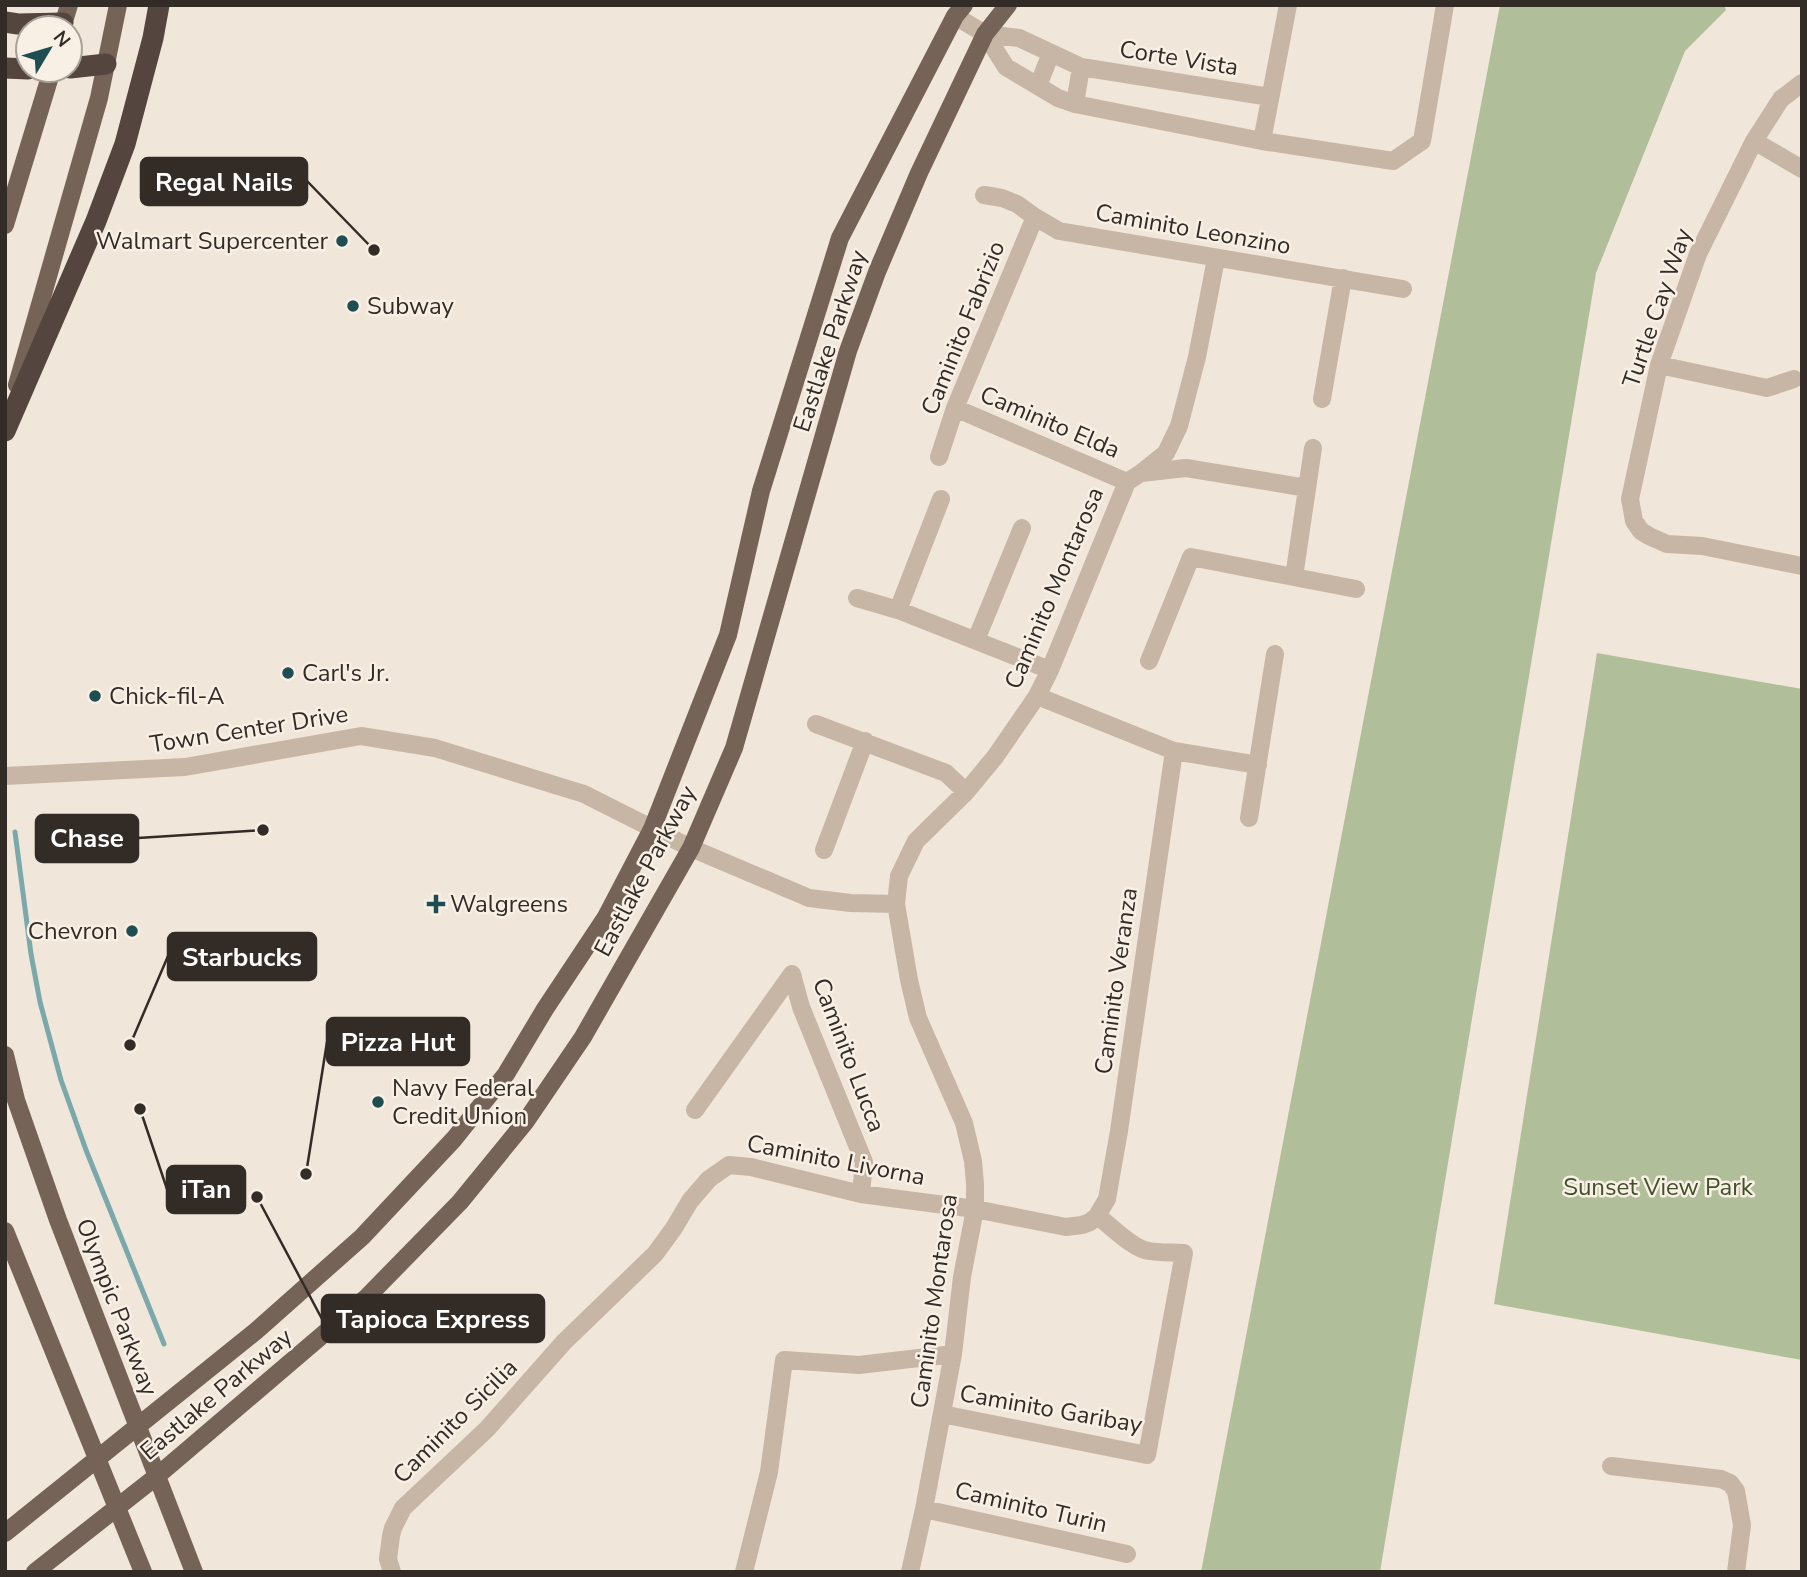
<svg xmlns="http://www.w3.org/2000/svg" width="1807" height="1577" font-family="'Nunito Sans',sans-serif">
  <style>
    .green { fill: #b1be9a }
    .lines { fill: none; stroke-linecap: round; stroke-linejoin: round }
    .stream { stroke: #7aa8ab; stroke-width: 5 }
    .minor { stroke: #c7b6a6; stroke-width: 18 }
    .major { stroke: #756358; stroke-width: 18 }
    .highway { stroke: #54453e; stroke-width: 21 }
    .poi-dot { fill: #1e4d52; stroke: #f8f0e5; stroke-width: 2.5 }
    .labels { text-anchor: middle; stroke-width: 5; stroke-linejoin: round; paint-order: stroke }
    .street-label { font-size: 24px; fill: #332b26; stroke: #f8f0e5 }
    .poi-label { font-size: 24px; fill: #332b26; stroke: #f8f0e5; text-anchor: start }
    .park-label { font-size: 24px; fill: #42502c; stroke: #f8f0e5 }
    .leader { fill: none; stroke: #332b26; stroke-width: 2.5 }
    .callout-dot { fill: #332b26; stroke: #f8f0e5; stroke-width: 2.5 }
    .callout { fill: #332b26; stroke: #332b26; stroke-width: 2.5 }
    .callout-label { font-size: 26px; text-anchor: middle; font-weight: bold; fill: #fff }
  </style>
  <rect width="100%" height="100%" fill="#f0e6d9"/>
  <path class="green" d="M 1500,5 L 1724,5 L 1726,10 L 1685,51 L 1596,273 L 1380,1572 L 1201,1572 Z
    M 1597,653 L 1802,689 L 1802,1360 L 1494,1304 Z"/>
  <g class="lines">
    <path class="stream" d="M 15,832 L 31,954 L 40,1002 L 61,1080 L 86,1150 L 164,1344"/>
    <path class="minor" d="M 955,16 L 985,34 L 1019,38 L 1081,67 L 1270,97
      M 985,34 L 1006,67 L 1058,98 L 1075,104 L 1262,141 L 1393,161 L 1422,141 L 1445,5
      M 1802,83 L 1781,99 L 1754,141 L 1698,254 L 1659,365 L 1630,499 L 1634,521 L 1641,531 L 1649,536 L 1667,544 L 1702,546 L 1802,566
      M 1038,86 L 1051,53
      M 1075,104 L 1081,67
      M 1262,141 L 1288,5
      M 1754,141 L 1802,169
      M 984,195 L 1002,198 L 1017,204 L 1035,217 L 1059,231 L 1403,289
      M 1659,365 L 1767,388 L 1794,379
      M 1322,399 L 1343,278
      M 955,408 L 1127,482
      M 939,457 L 955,408 L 1035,217
      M 1141,473 L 1186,468 L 1307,488
      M 1294,577 L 1313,448
      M 857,598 L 898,610 L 1050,670
      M 898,610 L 941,499
      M 976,640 L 1022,528
      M 1149,661 L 1191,557 L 1356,589
      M 1037,696 L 1174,751 L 1258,765
      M 816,724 L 946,773 L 966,792
      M 5,776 L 185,767 L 361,736 L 435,748 L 584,794 L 691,848 L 809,898 L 851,903 L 896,904
      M 1249,818 L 1275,654
      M 824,850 L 865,741
      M 695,1110 L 792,974 L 801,1007 L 864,1162 L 861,1194
      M 942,1414 L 1147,1455 L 1184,1253 C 1172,1252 1160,1253 1149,1251 C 1131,1248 1112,1226 1097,1216
      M 1611,1466 L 1721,1479 L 1730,1483 L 1736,1491 L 1742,1525 L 1736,1572
      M 924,1509 L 1127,1554
      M 392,1572 L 388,1559 L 391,1536 L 393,1528 L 403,1508 L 487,1429 L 564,1342 L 655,1254 L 674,1228 L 690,1201 L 709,1179 L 729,1165 L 751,1167 L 861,1194 L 975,1209 L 1066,1227 L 1082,1225 L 1090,1222 L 1097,1216 L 1107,1199 L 1119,1131 L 1174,751
      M 744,1572 L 769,1472 L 784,1360 L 859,1365 L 953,1354
      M 910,1572 L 924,1509 L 953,1354 L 962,1277 L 975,1209 L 975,1184 L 973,1161 L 964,1123 L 918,1018 L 909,980 L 896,904 L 899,876 L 916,841 L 966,792 L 995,757 L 1037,696 L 1050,670 L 1127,482 L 1141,473 L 1166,453 L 1179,426 L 1197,357 L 1216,259"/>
    <path class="major" d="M 62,28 L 69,5
      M 5,225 L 52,70
      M 17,385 L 99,98 L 118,5
      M 5,1055 L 16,1100 L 58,1220 L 194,1572
      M 5,1231 L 143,1572
      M 5,1533 L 256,1331 L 362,1237 L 454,1139 L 506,1074 L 545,1009 L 606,917 L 652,829 L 728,635 L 761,491 L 840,238 L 955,16 L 964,5
      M 35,1572 L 157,1476 L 367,1297 L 460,1202 L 526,1121 L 583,1037 L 691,848 L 734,748 L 848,351 L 877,272 L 919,173 L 985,34 L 1008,5"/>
    <path class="highway" d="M 5,22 L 18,24 L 63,23
      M 5,68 L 28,69
      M 70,68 L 106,64
      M 5,431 L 96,221 L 125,144 L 153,38 L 159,5"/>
  </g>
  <g class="poi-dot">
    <circle cx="342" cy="241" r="7"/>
    <circle cx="353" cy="306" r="7"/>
    <circle cx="288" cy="673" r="7"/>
    <circle cx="95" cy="696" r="7"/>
    <path d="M432.5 893.5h7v7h7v7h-7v7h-7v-7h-7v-7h7z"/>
    <circle cx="132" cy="931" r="7"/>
    <circle cx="378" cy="1102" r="7"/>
  </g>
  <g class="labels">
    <g class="street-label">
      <text transform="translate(1179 58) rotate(9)" y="8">Corte Vista</text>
      <text transform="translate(1193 229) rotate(10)" y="8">Caminito Leonzino</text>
      <text transform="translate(1657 308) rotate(-71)" y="8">Turtle Cay Way</text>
      <text transform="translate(963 328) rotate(-68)" y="8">Caminito Fabrizio</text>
      <text transform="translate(830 341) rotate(-72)" y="8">Eastlake Parkway</text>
      <text transform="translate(1050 422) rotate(23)" y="8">Caminito Elda</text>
      <text transform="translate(1054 588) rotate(-67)" y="8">Caminito Montarosa</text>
      <text transform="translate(249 729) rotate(-9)" y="8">Town Center Drive</text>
      <text transform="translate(645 871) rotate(-62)" y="8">Eastlake Parkway</text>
      <text transform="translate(1116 981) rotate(-82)" y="8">Caminito Veranza</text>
      <text transform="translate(849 1055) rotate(69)" y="8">Caminito Lucca</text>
      <text transform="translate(836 1160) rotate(11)" y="8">Caminito Livorna</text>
      <text transform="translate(934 1301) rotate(-82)" y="8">Caminito Montarosa</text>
      <text transform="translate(117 1307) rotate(69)" y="8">Olympic Parkway</text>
      <text transform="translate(216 1394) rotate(-40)" y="8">Eastlake Parkway</text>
      <text transform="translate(1051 1409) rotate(10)" y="8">Caminito Garibay</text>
      <text transform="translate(455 1421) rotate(-45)" y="8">Caminito Sicilia</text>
      <text transform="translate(1031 1507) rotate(13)" y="8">Caminito Turin</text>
    </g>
    <g class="poi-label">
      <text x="328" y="249" text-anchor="end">Walmart Supercenter</text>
      <text x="367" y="314">Subway</text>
      <text x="302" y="681">Carl's Jr.</text>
      <text x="109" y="704">Chick-fil-A</text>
      <text x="450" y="912">Walgreens</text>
      <text x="118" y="939" text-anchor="end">Chevron</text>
      <text x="392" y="1096">Navy Federal<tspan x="392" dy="28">Credit Union</tspan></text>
    </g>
    <g class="park-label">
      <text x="1658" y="1195">Sunset View Park</text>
    </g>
  </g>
  <path class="leader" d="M374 250L307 181M263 830L138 838M130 1045L168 956M306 1174L327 1042M140 1109L167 1189M257 1197L322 1319"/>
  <g class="callout-dot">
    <circle cx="374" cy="250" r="7"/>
    <circle cx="263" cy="830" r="7"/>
    <circle cx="130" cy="1045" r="7"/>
    <circle cx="306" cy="1174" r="7"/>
    <circle cx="140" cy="1109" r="7"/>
    <circle cx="257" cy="1197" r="7"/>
  </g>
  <g class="callout">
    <rect x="141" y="158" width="166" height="47" rx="7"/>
    <rect x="36" y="815" width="102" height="47" rx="7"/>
    <rect x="168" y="933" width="148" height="47" rx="7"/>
    <rect x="327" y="1018" width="142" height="47" rx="7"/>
    <rect x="167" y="1166" width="78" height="47" rx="7"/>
    <rect x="322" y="1295" width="222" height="47" rx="7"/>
  </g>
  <g class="callout-label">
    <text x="224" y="191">Regal Nails</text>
    <text x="87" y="847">Chase</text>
    <text x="242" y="966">Starbucks</text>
    <text x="398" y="1051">Pizza Hut</text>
    <text x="206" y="1198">iTan</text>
    <text x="433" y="1328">Tapioca Express</text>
  </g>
  <rect width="1807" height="1577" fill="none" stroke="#332b26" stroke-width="14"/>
  <g transform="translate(49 49) rotate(52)"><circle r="33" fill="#f8f0e5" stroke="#a9a199" stroke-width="2"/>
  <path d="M0-5L12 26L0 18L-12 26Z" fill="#1e4d52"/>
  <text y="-10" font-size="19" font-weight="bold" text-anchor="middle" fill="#332b26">N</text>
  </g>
</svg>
